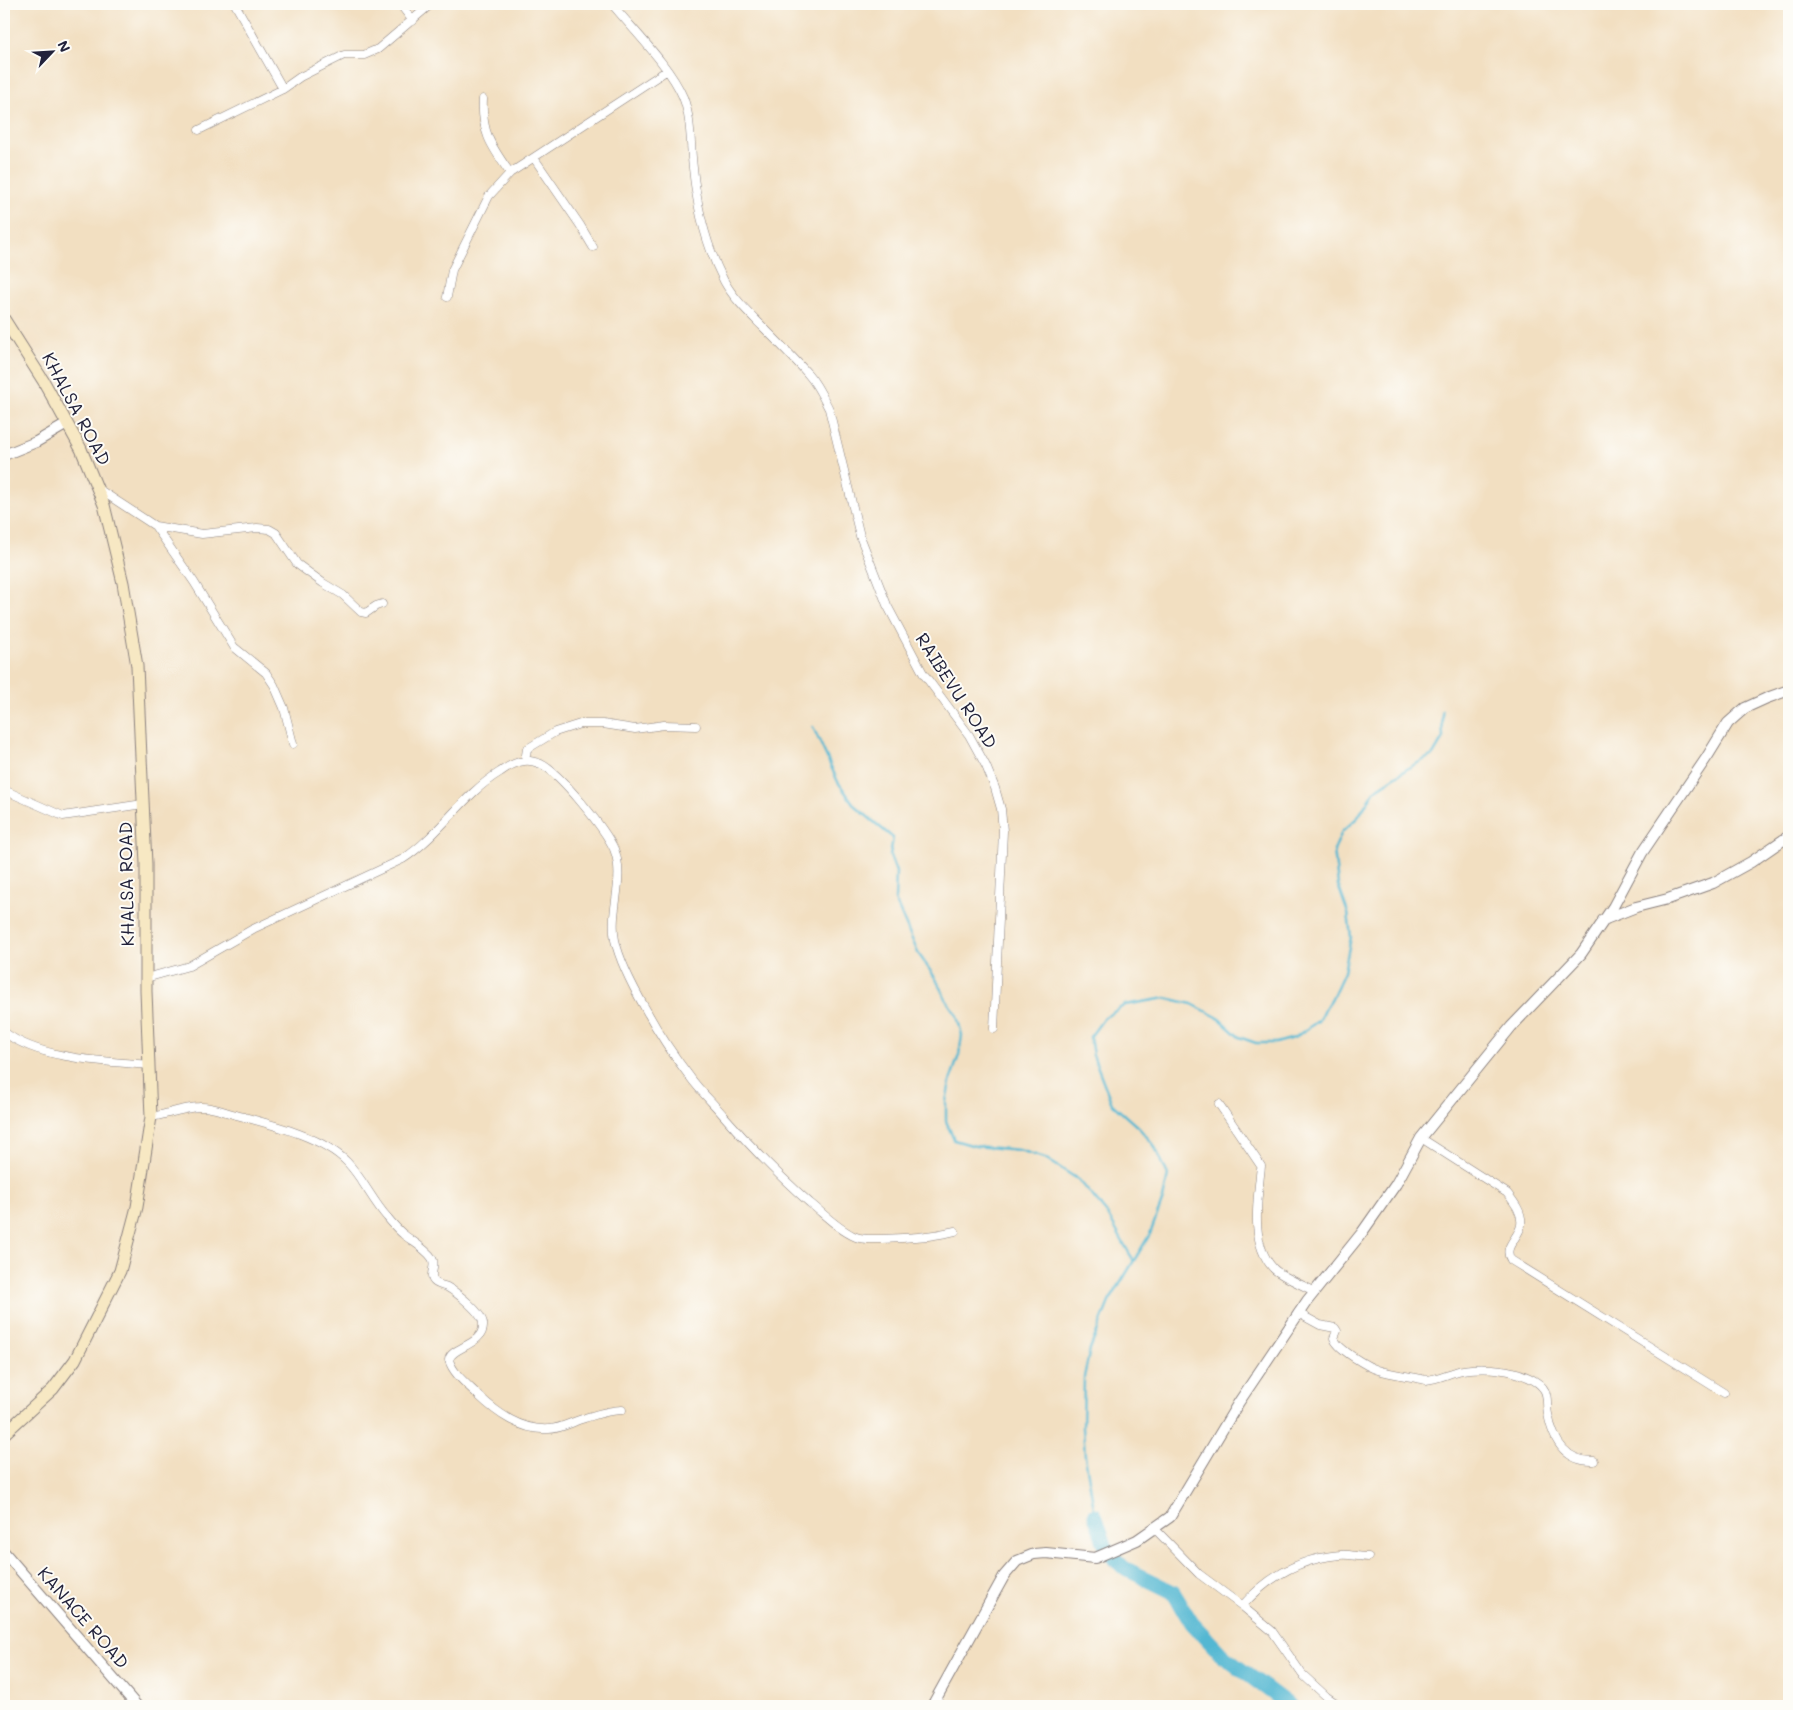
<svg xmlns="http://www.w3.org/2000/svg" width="1793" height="1710" font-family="Mali,sans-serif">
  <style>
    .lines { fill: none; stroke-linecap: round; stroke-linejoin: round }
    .stream { stroke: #53b7d2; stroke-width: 2.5 }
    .river { stroke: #53b7d2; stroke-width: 15 }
    .minor-casing { stroke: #8a807e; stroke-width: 9 }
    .tertiary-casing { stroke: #8a807e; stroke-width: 12 }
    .secondary-casing { stroke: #8a807e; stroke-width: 13 }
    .minor { stroke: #fff; stroke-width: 8 }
    .tertiary { stroke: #fff; stroke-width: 10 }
    .secondary { stroke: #f7e8c3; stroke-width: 11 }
    .labels { text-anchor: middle; stroke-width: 4; stroke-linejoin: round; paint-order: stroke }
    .street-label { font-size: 18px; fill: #22223b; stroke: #fdfcf7 }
  </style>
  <rect width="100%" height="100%" fill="#fdfcf7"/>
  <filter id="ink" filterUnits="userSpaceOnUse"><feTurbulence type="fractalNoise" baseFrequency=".02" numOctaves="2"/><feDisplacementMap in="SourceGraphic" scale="10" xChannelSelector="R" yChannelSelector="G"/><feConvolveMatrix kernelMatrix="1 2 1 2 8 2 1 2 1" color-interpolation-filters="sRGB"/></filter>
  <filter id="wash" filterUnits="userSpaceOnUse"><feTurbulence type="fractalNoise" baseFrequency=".0096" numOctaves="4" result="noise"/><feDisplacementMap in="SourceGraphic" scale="20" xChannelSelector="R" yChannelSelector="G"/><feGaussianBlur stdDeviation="1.12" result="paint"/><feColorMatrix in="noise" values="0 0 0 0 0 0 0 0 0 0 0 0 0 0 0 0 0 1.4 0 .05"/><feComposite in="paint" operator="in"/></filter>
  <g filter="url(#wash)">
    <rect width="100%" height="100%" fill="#f2dfc1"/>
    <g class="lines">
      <path class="stream" d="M 813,727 L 838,782 L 855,806 L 893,838 L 890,856 L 896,872 L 895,900 L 918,953 L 936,979 L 945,998 L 957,1016 L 962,1035 L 959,1055 L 951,1078 L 946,1101 L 946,1121 L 954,1140 L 975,1146 L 1019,1150 L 1045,1158 L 1079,1180 L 1106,1212 L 1133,1260
        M 1095,1515 L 1085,1456 L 1083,1428 L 1084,1377 L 1090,1349 L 1109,1302 L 1150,1234 L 1163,1199 L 1168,1175 L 1154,1145 L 1139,1128 L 1112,1104 L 1093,1055 L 1090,1037 L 1104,1018 L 1125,1005 L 1166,998 L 1192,1004 L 1217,1017 L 1239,1037 L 1256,1043 L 1276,1043 L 1294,1038 L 1318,1021 L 1332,998 L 1344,972 L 1351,937 L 1348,913 L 1338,885 L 1334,850 L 1342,832 L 1358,817 L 1375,790 L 1410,767 L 1433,755 L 1443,738 L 1442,711"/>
      <path class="river" d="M 1095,1515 L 1107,1551 L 1124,1568 L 1173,1592 L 1192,1623 L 1223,1656 L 1290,1706"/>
    </g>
  </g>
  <g filter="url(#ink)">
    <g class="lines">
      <g class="minor-casing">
        <path id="minor" d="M 235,4 L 283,89
          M 400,4 L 413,21
          M 612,4 C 633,30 670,66 683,97 C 692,120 690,144 693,168 C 697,208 706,246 724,281 C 734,299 749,313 763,327 C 778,342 794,358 808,374 C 817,384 823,397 829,409 L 860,536 L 887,605 L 923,673 L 969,735 L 986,766 L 995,788 L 1001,809 L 1003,831 L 994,1029
          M 483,99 C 481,133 492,147 510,173
          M 199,130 L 283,89 L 300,77 L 344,55 L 364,55 L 378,49 L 431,4
          M 534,158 L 580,225 L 593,247
          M 447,297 L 452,270 L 489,196 L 510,173 L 666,71
          M 97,488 L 155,526 L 202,534 L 257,528 L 269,529 L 276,533 L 297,564 L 323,583 L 343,595 L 361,612 L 366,613 L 376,606 L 382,604
          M 155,526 L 194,582 L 234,647 L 266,673 L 274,685 L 284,708 L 293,744
          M 525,761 L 527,749 L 555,732 L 580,724 L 603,724 L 635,729 L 664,725 L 696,726
          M 4,790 L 63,816 L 143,804
          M 146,978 L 189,966 L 253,929 L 403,859 C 440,835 462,795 500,772 C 507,767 515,762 524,761 C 529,760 536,762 541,764 C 560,773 605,829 614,849 C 626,879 609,910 615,940 C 620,963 633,987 645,1008 C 658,1032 673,1055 690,1077 C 700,1091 713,1103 724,1116 C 751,1147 779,1176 810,1203 C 824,1214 839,1230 856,1237 C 863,1240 873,1239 881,1239 C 907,1238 930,1237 955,1231
          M 4,1032 C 40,1060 105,1061 150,1065
          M 1219,1104 L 1261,1166 C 1258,1197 1249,1242 1273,1268 C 1279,1275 1304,1286 1314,1291
          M 151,1117 C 167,1114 183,1108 199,1107 C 210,1106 219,1110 229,1113 C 265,1123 321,1135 347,1162 C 363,1179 372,1200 387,1217 C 392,1223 397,1229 403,1234 C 412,1241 426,1249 432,1258 C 437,1266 429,1273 433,1280 C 436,1285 442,1285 447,1287 C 456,1292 483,1313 483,1324 C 485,1345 450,1347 449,1360 C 453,1374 468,1385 478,1395 C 497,1413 521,1431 549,1429 C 561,1429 574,1421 585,1418 C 598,1414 609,1410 622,1410
          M 1421,1138 L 1507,1193 C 1514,1202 1523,1213 1521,1225 C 1519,1238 1502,1247 1511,1260 L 1724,1393
          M 1298,1313 L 1320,1325 L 1335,1328 L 1337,1331 L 1334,1338 C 1337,1349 1368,1367 1378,1370 C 1394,1375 1410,1376 1426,1380 C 1437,1379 1445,1375 1455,1372 C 1470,1367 1498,1368 1513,1372 C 1522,1374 1537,1380 1543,1388 C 1549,1395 1546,1406 1548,1414 C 1553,1440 1565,1462 1594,1461
          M 1155,1529 L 1199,1574 L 1242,1606 L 1272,1631 L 1302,1674 L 1327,1697 L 1340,1706
          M 1242,1606 C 1269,1576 1300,1558 1340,1555 C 1350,1554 1358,1557 1368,1557"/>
      </g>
      <g class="tertiary-casing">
        <path id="tertiary" d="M 4,455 L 36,442 L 67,424
          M 1603,920 L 1636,907 L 1668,899 L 1713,883 L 1751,862 L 1789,836
          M 4,1552 L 137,1706
          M 932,1706 L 1004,1576 L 1017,1561 L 1034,1554 L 1046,1553 L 1095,1558 L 1137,1540 L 1170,1517 L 1239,1402 L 1307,1301 L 1361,1234 L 1396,1184 L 1421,1138 L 1511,1027 L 1581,954 L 1613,907 L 1642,853 L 1707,757 L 1728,723 L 1745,708 L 1767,698 L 1789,690"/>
      </g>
      <g class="secondary-casing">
        <path id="secondary" d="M 4,319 L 44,382 L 81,449 L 104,505 L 123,583 L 137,666 L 141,757 L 146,864 L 146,991 L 151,1117 L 137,1207 L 120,1271 L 75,1360 L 53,1389 L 4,1434"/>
      </g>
      <use href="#minor" class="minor"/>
      <use href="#tertiary" class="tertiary"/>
      <use href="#secondary" class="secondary"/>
    </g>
  </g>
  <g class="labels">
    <g class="street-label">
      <text transform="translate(76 409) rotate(62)" y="6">KHALSA ROAD</text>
      <text transform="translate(956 691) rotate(57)" y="6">RAIBEVU ROAD</text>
      <text transform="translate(127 884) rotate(-91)" y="6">KHALSA ROAD</text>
      <text transform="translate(83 1618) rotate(49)" y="6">KANACE ROAD</text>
    </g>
  </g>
  <rect width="1793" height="1710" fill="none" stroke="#fdfcf7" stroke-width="20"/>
  <g transform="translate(52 52) rotate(65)" stroke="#fdfcf7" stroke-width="4" paint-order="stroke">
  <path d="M0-4L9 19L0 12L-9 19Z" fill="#22223b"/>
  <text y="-8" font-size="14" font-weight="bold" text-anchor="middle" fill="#22223b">N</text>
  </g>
</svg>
